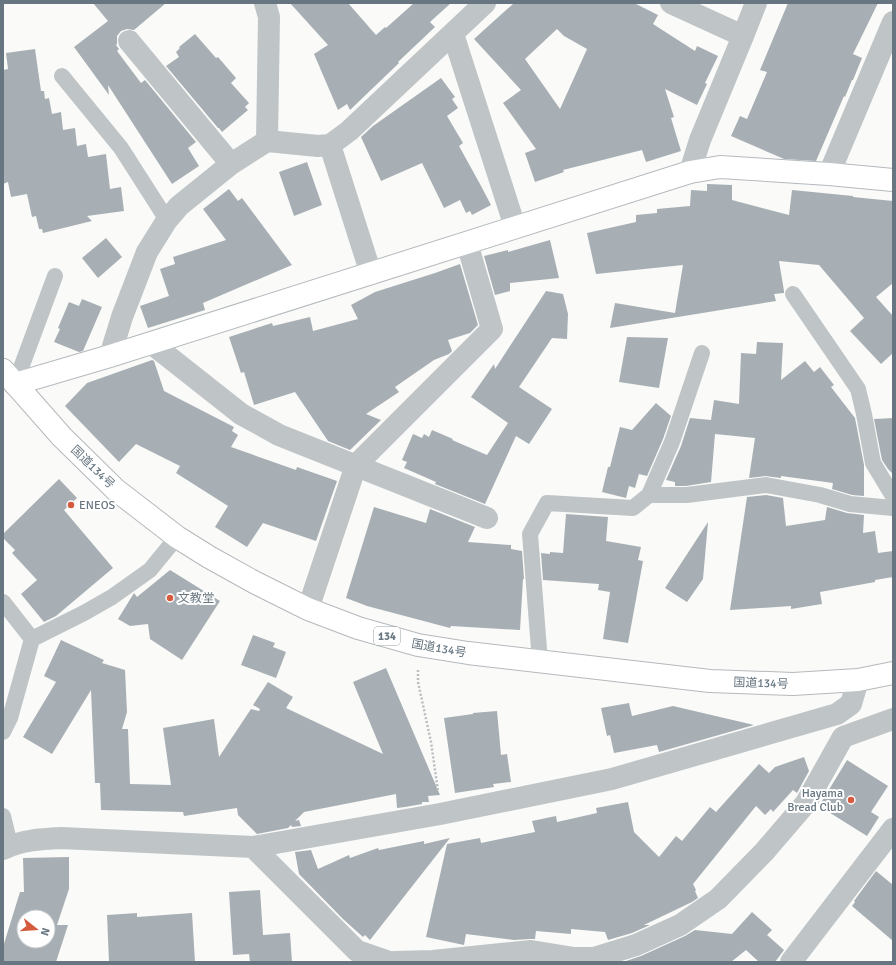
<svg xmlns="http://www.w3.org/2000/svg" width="896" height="965" font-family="Signika,'Noto Sans JP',sans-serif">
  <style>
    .building { fill: #a7afb4; fill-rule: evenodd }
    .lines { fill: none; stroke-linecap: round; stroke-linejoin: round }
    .secondary-casing { stroke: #b4babe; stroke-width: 24 }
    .highway-casing { stroke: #b5b9bc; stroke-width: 24 }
    .path { stroke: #babdc0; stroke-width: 2.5; stroke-dasharray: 2 2; stroke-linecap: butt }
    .lane { stroke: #bfc4c7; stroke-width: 16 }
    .street { stroke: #bfc4c7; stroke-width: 22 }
    .secondary { stroke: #fff; stroke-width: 22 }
    .highway { stroke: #fff; stroke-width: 22 }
    .poi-dot { fill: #d45b3e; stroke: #fff; stroke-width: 1.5 }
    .labels { text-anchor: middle; stroke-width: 4; stroke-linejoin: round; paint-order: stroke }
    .shield { fill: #fff; stroke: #959fa6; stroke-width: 1 }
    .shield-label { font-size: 11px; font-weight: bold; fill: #677680 }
    .street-label { font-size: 12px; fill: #677680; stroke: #fff }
    .poi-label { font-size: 12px; fill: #677680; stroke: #fff; text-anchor: start }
  </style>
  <rect width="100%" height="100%" fill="#fafaf8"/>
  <path class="building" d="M 93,3 L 166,3 L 134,30 L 127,29 L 121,31 L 117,36 L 117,44 L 116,45 L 119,49 L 117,51 L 141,83 L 145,80 L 196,142 L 188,148 L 199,166 L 172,184 L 108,85 L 109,95 L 74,47 L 108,21 Z
    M 290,3 L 348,3 L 376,35 L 385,27 L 386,28 L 414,3 L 451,3 L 430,22 L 435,27 L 398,62 L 399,63 L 350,110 L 347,104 L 338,110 L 314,54 L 328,45 Z
    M 514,3 L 634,3 L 658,15 L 653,24 L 695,51 L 697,46 L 718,56 L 705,83 L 707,84 L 697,105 L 665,89 L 674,117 L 671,118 L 681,151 L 646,162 L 642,150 L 563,170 L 564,172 L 535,182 L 525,153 L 536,149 L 503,103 L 521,90 L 474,39 ZM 557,29 L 564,36 L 587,49 L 560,109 L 525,59 Z
    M 788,3 L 878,3 L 853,54 L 862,58 L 853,80 L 852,80 L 845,97 L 844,96 L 816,161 L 784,159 L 731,136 L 740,116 L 747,119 L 767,72 L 760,70 Z
    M 195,34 L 216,58 L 218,57 L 236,78 L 231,83 L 249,103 L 245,107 L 248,110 L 222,132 L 219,128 L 218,128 L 166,66 L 179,57 L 176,52 L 180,48 L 179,47 Z
    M 35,49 L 41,91 L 44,91 L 45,99 L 49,98 L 52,114 L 61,112 L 63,130 L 75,128 L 77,146 L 86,144 L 88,157 L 106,154 L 110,189 L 121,187 L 124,211 L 87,216 L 92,221 L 43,233 L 42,229 L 39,229 L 36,216 L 32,217 L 27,194 L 11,197 L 8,182 L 3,184 L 3,70 L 8,69 L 6,53 Z
    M 441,78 L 455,97 L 452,99 L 458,108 L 447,116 L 463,143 L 459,146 L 480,184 L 491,205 L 472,215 L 470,211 L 466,213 L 460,200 L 444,208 L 422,163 L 381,181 L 361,137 L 373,126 Z
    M 307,162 L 322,205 L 294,216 L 279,172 Z
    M 707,184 L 732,185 L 732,200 L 789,215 L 792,190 L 853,196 L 853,197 L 893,201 L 893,283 L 876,297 L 893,316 L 893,353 L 881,364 L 850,331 L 864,318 L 819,265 L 779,261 L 784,291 L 784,293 L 774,294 L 776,301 L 610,328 L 615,303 L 675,313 L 683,265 L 596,274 L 587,233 L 636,222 L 636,215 L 657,213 L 657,209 L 690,206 L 691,190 L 707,191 Z
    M 229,189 L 238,201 L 242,198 L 292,265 L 203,303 L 205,310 L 148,328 L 140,306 L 169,296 L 160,269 L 175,264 L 173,257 L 226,240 L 203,209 Z
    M 106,238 L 122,257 L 98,278 L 82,258 Z
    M 550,240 L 559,278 L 510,283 L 510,291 L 495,295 L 484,256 L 508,250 L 508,252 Z
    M 460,264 L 478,325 L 470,333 L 448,340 L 452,351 L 449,354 L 434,360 L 395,387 L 399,392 L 366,414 L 381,420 L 350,450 L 328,441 L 295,392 L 254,405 L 244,372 L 241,373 L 229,337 L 272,323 L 273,326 L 310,317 L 313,331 L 358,319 L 351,305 L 375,292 L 435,273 Z
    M 546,291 L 563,294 L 568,314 L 567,339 L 552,338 L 519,387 L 552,409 L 529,444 L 516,436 L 485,504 L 435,484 L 436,482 L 404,468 L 407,462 L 402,460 L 413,434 L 422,438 L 424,434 L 429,437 L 432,430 L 453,439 L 452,440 L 487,455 L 508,423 L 471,397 L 494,364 L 495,369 Z
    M 82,299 L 102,307 L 83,351 L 79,352 L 54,342 L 60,329 L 58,328 L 69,302 L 79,306 Z
    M 627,337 L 668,338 L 659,388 L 619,382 Z
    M 757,342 L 783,343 L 781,380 L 805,361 L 814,372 L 820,367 L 834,385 L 831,387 L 855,418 L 864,465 L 864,496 L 852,495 L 832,489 L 833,483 L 781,476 L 781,478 L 765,476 L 749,478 L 755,438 L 715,434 L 711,482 L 686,486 L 675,486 L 675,482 L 666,480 L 681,446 L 690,418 L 711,420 L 714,400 L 739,404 L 741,353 L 756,354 Z
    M 152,360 L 154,361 L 164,391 L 234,427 L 232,431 L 238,435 L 231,447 L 296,470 L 297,467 L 337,481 L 316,541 L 263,523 L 247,547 L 215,527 L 228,506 L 176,473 L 180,466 L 136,444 L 119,462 L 65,406 L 87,383 Z
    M 656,403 L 671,416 L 663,439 L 647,476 L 639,474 L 635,488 L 629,486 L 626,498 L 602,492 L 608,467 L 610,467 L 620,427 L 632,430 Z
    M 893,418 L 893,474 L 888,469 L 882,460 L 874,419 Z
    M 59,479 L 77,498 L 64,510 L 113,568 L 56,616 L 44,622 L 21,594 L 37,580 L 12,553 L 15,550 L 3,538 L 3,534 Z
    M 766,495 L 783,498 L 786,526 L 825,520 L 827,507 L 847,513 L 864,515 L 863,533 L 875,531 L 878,553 L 893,551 L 893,577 L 875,580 L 875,582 L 820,592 L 822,604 L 791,609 L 791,606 L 730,610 L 747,497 Z
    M 374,507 L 426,523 L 430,509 L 475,527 L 468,542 L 511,545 L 511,549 L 522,551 L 524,579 L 523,579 L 520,630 L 451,626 L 450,628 L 367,606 L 346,598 Z
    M 566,514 L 608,517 L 606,541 L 641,547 L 638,560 L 643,561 L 628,643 L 603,639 L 610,592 L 598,590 L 599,584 L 543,580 L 541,553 L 550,554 L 550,552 L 563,553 Z
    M 708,522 L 703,579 L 687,602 L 665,588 Z
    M 170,570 L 220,601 L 182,660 L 150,639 L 148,624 L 130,626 L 118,619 L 134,593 L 137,597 Z
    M 253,635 L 275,643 L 273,647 L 286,652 L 276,678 L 241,665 Z
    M 61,640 L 104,660 L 102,663 L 125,670 L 127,712 L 122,729 L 128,729 L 130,784 L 171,785 L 163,728 L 214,719 L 219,757 L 251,709 L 259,711 L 260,709 L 253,705 L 268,682 L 293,697 L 286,708 L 383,754 L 353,682 L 386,668 L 440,795 L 428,796 L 429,802 L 422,802 L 422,804 L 405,807 L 397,808 L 396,794 L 304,812 L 295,821 L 299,820 L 301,826 L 292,827 L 291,825 L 288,828 L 257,834 L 238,815 L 237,808 L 184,816 L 183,812 L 101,810 L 100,783 L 95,783 L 91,690 L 52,754 L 23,737 L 56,682 L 44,676 Z
    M 629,703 L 632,716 L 673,706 L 754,725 L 659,752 L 657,745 L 614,753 L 610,735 L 607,736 L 601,708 Z
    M 497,711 L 501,755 L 507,754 L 511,782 L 493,784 L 494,787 L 455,793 L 444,718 L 473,714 L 473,713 Z
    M 804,757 L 809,771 L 797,793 L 793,790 L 773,812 L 771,809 L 765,815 L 756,806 L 693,884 L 696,890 L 695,891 L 698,898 L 692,902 L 644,925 L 650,925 L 632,933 L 608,940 L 605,932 L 571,929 L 571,934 L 536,931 L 535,939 L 530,939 L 514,940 L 466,934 L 464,945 L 426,937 L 447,844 L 480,838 L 481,843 L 535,832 L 532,821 L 556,816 L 557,822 L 597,813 L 596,808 L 628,802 L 634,832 L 659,857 L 676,836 L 682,841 L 710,807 L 716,812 L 759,764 L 769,773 L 775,767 Z
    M 847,760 L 888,786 L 871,812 L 879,817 L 867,836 L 819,806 Z
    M 450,838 L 370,940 L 365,935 L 363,937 L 343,919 L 299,874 L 295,852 L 311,850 L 318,869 L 349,855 L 350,858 L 378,848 L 379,850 L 424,841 L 424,844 Z
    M 69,857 L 69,889 L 57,925 L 68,925 L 56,962 L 3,962 L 3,947 L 20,892 L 24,892 L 23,858 ZM 24,917 L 48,917 L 48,941 L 24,941 Z
    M 876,871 L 893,885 L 893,941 L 852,906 L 855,902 L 854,901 Z
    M 260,890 L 263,935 L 290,933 L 292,962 L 250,962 L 249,954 L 233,955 L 229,892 Z
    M 752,912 L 772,930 L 767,935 L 784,950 L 775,962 L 759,962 L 746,950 L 731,962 L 623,962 L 641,956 L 685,936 L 695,930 L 732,934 Z
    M 137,913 L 137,917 L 192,913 L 195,962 L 109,962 L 107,915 Z"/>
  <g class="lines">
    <g class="secondary-casing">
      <path id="secondary" d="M 15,384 L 110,356 L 690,172 L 720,167 L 829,174 L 893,180"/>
    </g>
    <g class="highway-casing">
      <path id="highway" d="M 3,370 L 62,437 L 116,490 L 177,537 L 209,557 L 254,582 L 308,609 L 358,628 L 418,645 L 468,653 L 710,681 L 793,684 L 858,680 L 893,673"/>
    </g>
    <path class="path" d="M 418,670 L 418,682 L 431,742 L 438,791"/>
    <path class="lane" d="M 62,76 L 121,148 L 167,220
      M 793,294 L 858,389 L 864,414 L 873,463 L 893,496
      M 15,384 L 55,276
      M 649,495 L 687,495 L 766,485 L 820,495 L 850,504 L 893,508
      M 3,602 L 32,639 L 10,718 L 3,732
      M 32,639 L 84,613 L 112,597 L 150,570 L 177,537
      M 540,662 L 530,534 L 547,503 L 633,508 L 649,495 L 672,442 L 702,353
      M 3,816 L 10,845"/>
    <path class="street" d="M 671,3 L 743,36 L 700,140 L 690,172
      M 453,34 L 515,227
      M 743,36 L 756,3
      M 129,41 L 231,164
      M 267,141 L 318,146 L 330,145 L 349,131 L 485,3
      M 330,145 L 371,274
      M 829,174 L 893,22
      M 151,343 L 241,414 L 279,435 L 487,518
      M 110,356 L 122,317 L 147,252 L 167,220 L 179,206 L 231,164 L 267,141 L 269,17 L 265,3
      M 308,609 L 356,465 L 492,329 L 467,243
      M 253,847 L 357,951 L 389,962
      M 3,849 C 22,840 41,839 61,838 L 253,847 L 440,814 L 612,779 L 837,714 L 851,704 L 858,680
      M 394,962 L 433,961 L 531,951 L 574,958 L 594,958 L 636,945 L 680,925 L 718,899 L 764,852 L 806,803 L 843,737 L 893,719
      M 791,962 L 893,829"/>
    <use href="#secondary" class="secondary"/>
    <use href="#highway" class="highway"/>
  </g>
  <g class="poi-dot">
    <circle cx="71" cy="505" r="4"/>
    <circle cx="170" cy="598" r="4"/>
    <circle cx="851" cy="800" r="4"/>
  </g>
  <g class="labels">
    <rect class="shield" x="374" y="627" width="26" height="18" rx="3"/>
    <g class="shield-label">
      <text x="387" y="640">134</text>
    </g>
    <g class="street-label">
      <text transform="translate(93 467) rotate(44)" y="4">国道134号</text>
      <text transform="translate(439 648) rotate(10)" y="4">国道134号</text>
      <text transform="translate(761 683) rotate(2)" y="4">国道134号</text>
    </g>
    <g class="poi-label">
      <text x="79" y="509">ENEOS</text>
      <text x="178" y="602">文教堂</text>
      <text x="843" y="797" text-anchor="end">Hayama<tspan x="843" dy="14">Bread Club</tspan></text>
    </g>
  </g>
  <rect width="896" height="965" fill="none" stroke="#677680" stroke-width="8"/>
  <g transform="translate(36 929) rotate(107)"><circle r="19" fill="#ffffff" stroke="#c2c8cc"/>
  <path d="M0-3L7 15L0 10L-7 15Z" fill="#d45b3e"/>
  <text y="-6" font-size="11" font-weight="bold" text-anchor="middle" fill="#677680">N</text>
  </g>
</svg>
